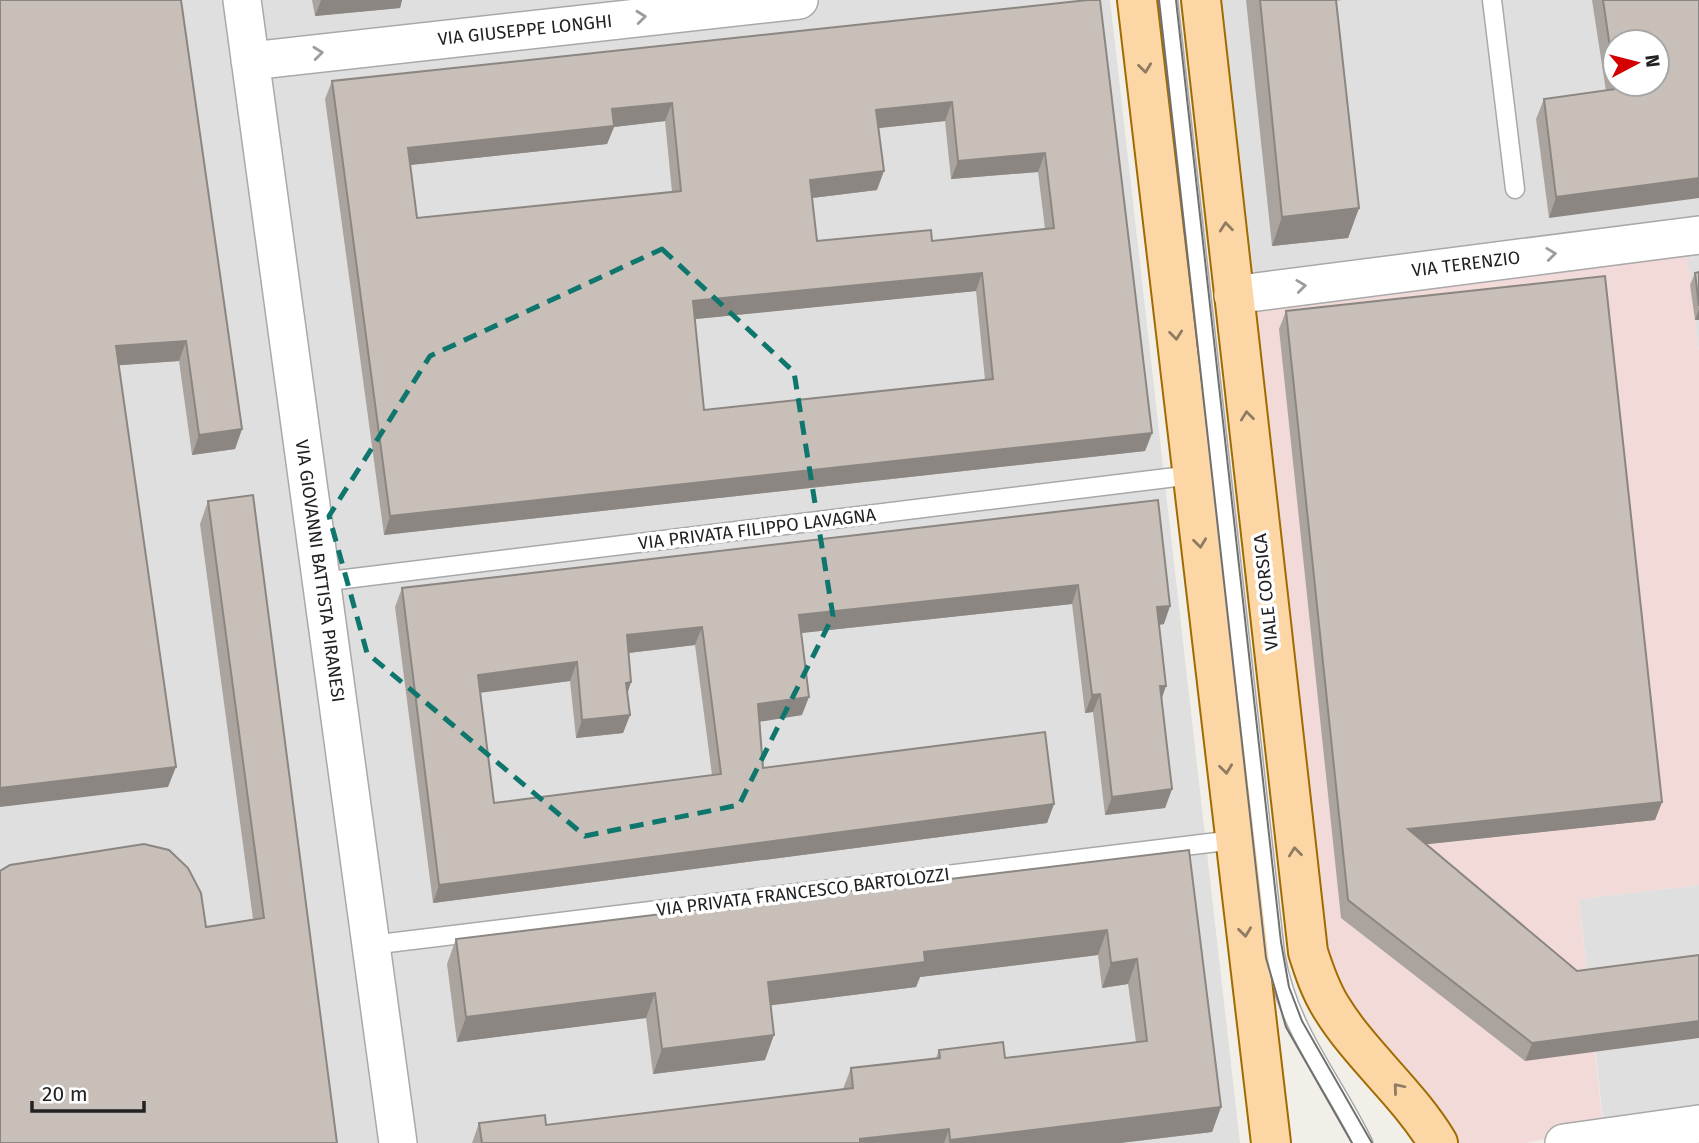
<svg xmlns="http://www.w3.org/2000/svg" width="1699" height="1143" font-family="'Fira Sans',sans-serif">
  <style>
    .residential { fill: #e0dfdf; fill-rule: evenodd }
    .commercial { fill: #f2dad9 }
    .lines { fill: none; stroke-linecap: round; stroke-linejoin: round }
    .service-casing { stroke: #a9a9a9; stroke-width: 21 }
    .minor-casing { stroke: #a9a9a9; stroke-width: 40 }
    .primary-casing { stroke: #a06b00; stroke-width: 42 }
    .service { stroke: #fff; stroke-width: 18 }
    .minor { stroke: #fff; stroke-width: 37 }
    .primary { stroke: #fcd6a4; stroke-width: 38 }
    .tram { stroke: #707070; stroke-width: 2 }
    .wall { fill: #aba49e; fill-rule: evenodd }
    .shaded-wall { fill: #8b8681 }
    .building { fill: #c7bfb8; stroke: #8b8681; stroke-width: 2; fill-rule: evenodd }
    .oneway { stroke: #9c9c9c }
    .oneway2 { stroke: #8f7c63 }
    .marked { fill: none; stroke: #0f766e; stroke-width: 5; stroke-dasharray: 14 9; stroke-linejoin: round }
    .labels { text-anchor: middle; stroke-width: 7; stroke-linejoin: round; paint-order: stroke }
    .street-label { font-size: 18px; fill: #222; stroke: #fff }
  </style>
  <rect width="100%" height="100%" fill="#f2efe9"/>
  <path class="residential" d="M 0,0 L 1110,0 L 1240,1143 L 0,1143 Z
    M 1213,0 L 1699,0 L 1699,352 L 1684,237 L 1239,288 ZM 1615,42 L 1657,42 L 1657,84 L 1615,84 Z
    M 1699,885 L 1699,1143 L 1579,1143 L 1605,1139 L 1579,899 Z"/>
  <path class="commercial" d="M 1686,247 L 1699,352 L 1699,885 L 1579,899 L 1603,1127 L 1526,1143 L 1440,1143 L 1324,984 L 1241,299 Z"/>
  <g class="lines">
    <g class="service-casing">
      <path id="service" d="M 1168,0 L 1275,954 C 1288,1030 1331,1077 1363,1143
        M 1492,0 L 1515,189
        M 321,582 L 1192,475
        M 371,945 L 1234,840"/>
    </g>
    <g class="minor-casing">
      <path id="minor" d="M 242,0 L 398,1143
        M 250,61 L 799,0
        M 1233,295 L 1699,235
        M 1564,1143 L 1699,1124"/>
    </g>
    <g class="primary-casing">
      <path id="primary" d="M 1137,0 L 1271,1143
        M 1201,0 L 1308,952 C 1314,971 1320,989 1331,1007 C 1361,1056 1408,1093 1438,1143"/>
    </g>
    <use href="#service" class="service"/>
    <use href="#minor" class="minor"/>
    <use href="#primary" class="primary"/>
    <path class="tram" d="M 1159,0 L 1266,958 L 1286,1027 L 1352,1143
      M 1176,0 L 1281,942 L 1289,987 L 1302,1021 L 1372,1143"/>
  </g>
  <path class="wall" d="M 0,0 L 242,429 L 235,449 L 192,455 L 179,361 L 119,365 L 168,787 Z
    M 312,0 L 402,0 L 400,8 L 315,16 Z
    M 1088,0 L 1152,433 L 1145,451 L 384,535 L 325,99 L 332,81 ZM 665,121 L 672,192 L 417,218 L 410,165 L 607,144 L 614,127 ZM 945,121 L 951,179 L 1038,172 L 1045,229 L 932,241 L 817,241 L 812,198 L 877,190 L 878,128 ZM 976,291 L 985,380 L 704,410 L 695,319 Z
    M 1246,0 L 1342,0 L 1336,1 L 1359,208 L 1348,238 L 1272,246 Z
    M 1592,0 L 1699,0 L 1549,218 L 1536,119 L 1544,99 L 1606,91 Z
    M 1699,272 L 1699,320 L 1695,320 L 1690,285 L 1695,273 Z
    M 1286,311 L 1662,802 L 1655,820 L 1426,844 L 1577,971 L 1525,1061 L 1341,918 L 1279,329 Z
    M 1158,500 L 1164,624 L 1159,625 L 1162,698 L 1172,789 L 1165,808 L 1105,815 L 1093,712 L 1085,713 L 1072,604 L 801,633 L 802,715 L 760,721 L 763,768 L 1054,804 L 1047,823 L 433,903 L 395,607 L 402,588 ZM 695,645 L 712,775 L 494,803 L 480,692 L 570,681 L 576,738 L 623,733 L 630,715 L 627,693 L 631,682 L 628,653 Z
    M 208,501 L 337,1143 L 0,1143 L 206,927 L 253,919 L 200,524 Z
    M 1189,850 L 1221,1107 L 1212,1132 L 1120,1143 L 472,1143 L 479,1123 L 546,1125 L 843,1089 L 851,1068 L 936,1058 L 939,1050 L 1005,1058 L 1136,1042 L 1128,984 L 1102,988 L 1098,955 L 920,977 L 916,987 L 771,1005 L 765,1060 L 653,1074 L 646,1018 L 457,1042 L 447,964 L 456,939 Z"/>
  <path class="shaded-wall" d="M 321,0 L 402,0 L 400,8 L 315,16 Z
    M 952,102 L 945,121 L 870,129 L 876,110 Z
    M 672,103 L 665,121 L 614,127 L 607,144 L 401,166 L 408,148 L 612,109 Z
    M 1045,153 L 1038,172 L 951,179 L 958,161 Z
    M 884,171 L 877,190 L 804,199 L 810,180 Z
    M 1699,178 L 1699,198 L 1549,218 L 1556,197 Z
    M 1359,208 L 1348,238 L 1272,246 L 1282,217 Z
    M 982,273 L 976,291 L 686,320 L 693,301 Z
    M 1699,309 L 1699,320 L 1695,320 Z
    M 186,341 L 179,361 L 109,366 L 116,346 Z
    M 242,429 L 235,449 L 192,455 L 199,435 Z
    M 1152,433 L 1145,451 L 384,535 L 390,516 Z
    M 1078,585 L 1072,604 L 792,634 L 799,615 Z
    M 1170,606 L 1164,624 L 1150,626 L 1157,607 Z
    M 702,627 L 695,645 L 620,654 L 627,635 Z
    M 577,662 L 570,681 L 471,694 L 478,675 Z
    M 631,682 L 625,701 L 626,683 Z
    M 1160,686 L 1166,686 L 1160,704 Z
    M 1100,694 L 1093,712 L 1085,713 L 1092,695 Z
    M 809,697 L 802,715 L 752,723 L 758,704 Z
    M 630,715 L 623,733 L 576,738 L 582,720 Z
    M 176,767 L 168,787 L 0,807 L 0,788 Z
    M 1172,789 L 1165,808 L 1105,815 L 1112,797 Z
    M 1662,802 L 1655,820 L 1401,847 L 1408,829 Z
    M 1054,804 L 1047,823 L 433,903 L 439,885 Z
    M 1107,930 L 1098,955 L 920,977 L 916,987 L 759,1007 L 768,982 L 924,952 Z
    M 1137,959 L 1128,984 L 1102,988 L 1111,963 Z
    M 655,993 L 646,1018 L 457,1042 L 466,1017 Z
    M 1699,1021 L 1699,1038 L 1525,1061 L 1532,1043 Z
    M 774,1035 L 765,1060 L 653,1074 L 662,1049 Z
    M 1221,1107 L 1212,1132 L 1120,1143 L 949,1143 L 950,1140 Z
    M 949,1129 L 944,1143 L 858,1143 L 860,1139 Z"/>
  <path class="building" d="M 0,0 L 181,0 L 242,429 L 199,435 L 186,341 L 116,346 L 176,767 L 0,788 Z
    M 1088,0 L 1100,0 L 1152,433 L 390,516 L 332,81 ZM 952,102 L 958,161 L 1045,153 L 1054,228 L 932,241 L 931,230 L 817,241 L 810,180 L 884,171 L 876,110 ZM 672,103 L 681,191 L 417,218 L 408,148 L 614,126 L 612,109 ZM 982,273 L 993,379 L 704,410 L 693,301 Z
    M 1260,0 L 1336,0 L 1359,208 L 1282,217 Z
    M 1603,0 L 1699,0 L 1699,178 L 1556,197 L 1544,99 L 1616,89 L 1615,84 L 1657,84 L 1657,42 L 1615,42 L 1615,82 Z
    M 1699,272 L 1699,306 L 1695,273 Z
    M 1605,276 L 1662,802 L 1408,829 L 1577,971 L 1699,955 L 1699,1021 L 1532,1043 L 1348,900 L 1286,311 Z
    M 253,495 L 337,1143 L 0,1143 L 0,871 L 10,865 L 144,844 L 169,850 L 188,868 L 201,893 L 206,927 L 264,918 L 208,501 Z
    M 1158,500 L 1170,606 L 1157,607 L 1166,686 L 1160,686 L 1172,789 L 1112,797 L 1100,694 L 1092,695 L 1078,585 L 799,615 L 809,697 L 758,704 L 763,768 L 1045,732 L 1054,804 L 439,885 L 402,588 ZM 702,627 L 721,774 L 494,803 L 478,675 L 577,662 L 582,720 L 630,715 L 626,683 L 631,682 L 627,635 Z
    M 1189,850 L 1221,1107 L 950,1140 L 949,1129 L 860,1139 L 860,1143 L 482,1143 L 479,1123 L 545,1115 L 546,1125 L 853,1088 L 851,1068 L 940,1058 L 939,1050 L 1003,1042 L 1005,1058 L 1147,1041 L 1137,959 L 1111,963 L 1107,930 L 924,952 L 925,962 L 768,982 L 774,1035 L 662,1049 L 655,993 L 466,1017 L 456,939 Z"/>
  <defs><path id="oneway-chevron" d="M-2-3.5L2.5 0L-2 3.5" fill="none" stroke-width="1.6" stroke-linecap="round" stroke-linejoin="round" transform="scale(1.75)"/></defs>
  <g class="oneway">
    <use href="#oneway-chevron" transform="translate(641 17) rotate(-6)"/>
    <use href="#oneway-chevron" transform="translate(318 53) rotate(-6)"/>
    <use href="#oneway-chevron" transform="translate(1551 254) rotate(-7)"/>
    <use href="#oneway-chevron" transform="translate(1301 286) rotate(-7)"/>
  </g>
  <g class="oneway2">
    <use href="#oneway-chevron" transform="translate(1145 68) rotate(83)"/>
    <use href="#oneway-chevron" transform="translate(1226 227) rotate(-96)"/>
    <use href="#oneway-chevron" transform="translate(1176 335) rotate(84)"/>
    <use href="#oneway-chevron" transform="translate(1247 416) rotate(-96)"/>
    <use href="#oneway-chevron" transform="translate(1200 543) rotate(83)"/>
    <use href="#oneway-chevron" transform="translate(1226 769) rotate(83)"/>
    <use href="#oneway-chevron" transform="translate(1295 852) rotate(-96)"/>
    <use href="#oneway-chevron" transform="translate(1245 932) rotate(83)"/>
    <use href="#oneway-chevron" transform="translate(1398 1088) rotate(-130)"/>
  </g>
  <path class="marked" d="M 662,249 L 794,372 L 833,616 L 739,805 L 585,836 L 367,653 L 329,516 L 430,356 Z"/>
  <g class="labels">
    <g class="street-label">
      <text transform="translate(525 30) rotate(-6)" y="6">VIA GIUSEPPE LONGHI</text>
      <text transform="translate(1466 264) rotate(-7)" y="6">VIA TERENZIO</text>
      <text transform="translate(757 529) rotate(-7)" y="6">VIA PRIVATA FILIPPO LAVAGNA</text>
      <text transform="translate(320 571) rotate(82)" y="6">VIA GIOVANNI BATTISTA PIRANESI</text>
      <text transform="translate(1266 592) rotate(-96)" y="6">VIALE CORSICA</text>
      <text transform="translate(803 892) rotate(-7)" y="6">VIA PRIVATA FRANCESCO BARTOLOZZI</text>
    </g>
  </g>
  <g transform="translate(1636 63) rotate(83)"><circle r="33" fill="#ffffff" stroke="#a7a7a7" stroke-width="2"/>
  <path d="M0-5L12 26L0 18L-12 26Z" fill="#d40000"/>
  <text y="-10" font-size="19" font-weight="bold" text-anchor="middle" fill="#222222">N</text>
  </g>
  <path d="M32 1101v10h112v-10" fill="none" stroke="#222222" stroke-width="3.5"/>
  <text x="42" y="1101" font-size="21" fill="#222222" stroke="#ffffff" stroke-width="5" paint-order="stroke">20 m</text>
</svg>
